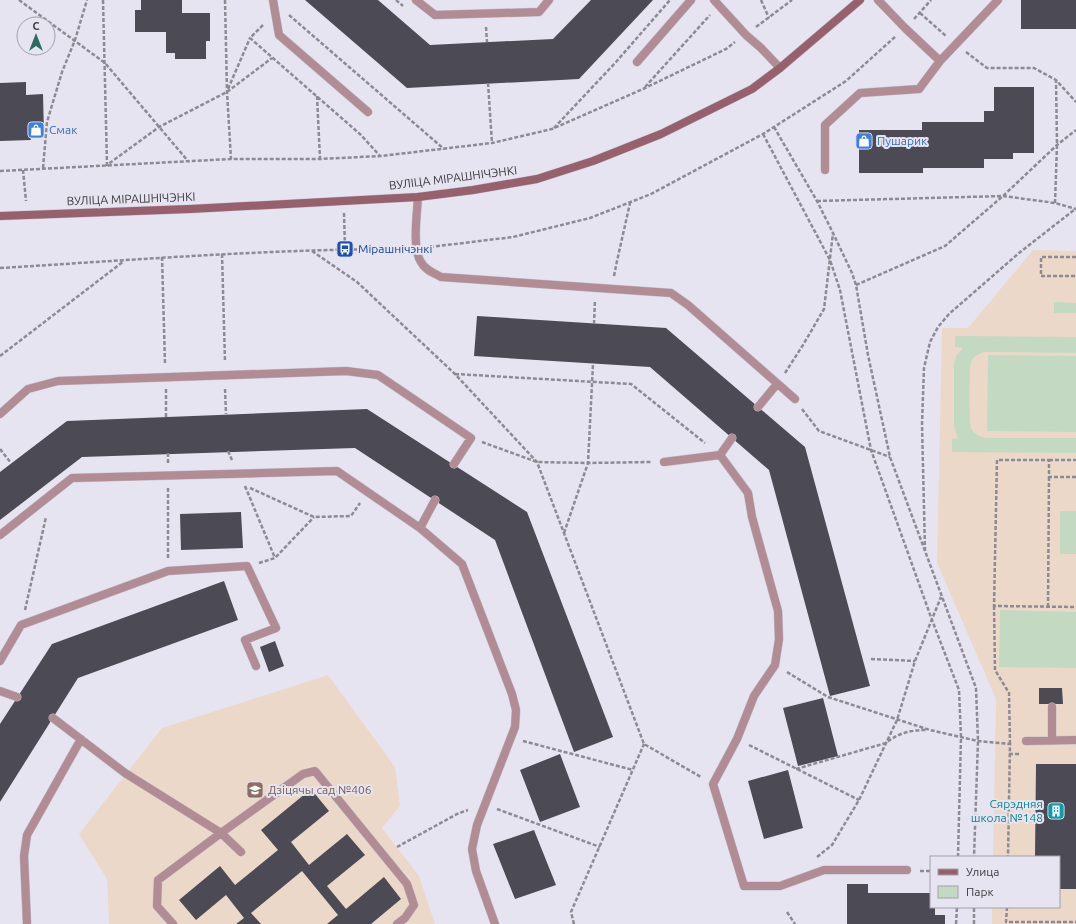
<svg xmlns="http://www.w3.org/2000/svg" width="1076" height="924" font-family="Ubuntu,sans-serif">
  <style>
    .education { fill: #ecd8c9 }
    .green { fill: #c3d9c2 }
    .building { fill: #4c4a55 }
    .lines { fill: none; stroke-linecap: round; stroke-linejoin: round }
    .service-casing { stroke: #c5c2ce; stroke-width: 9 }
    .secondary-casing { stroke: #c5c2ce; stroke-width: 9 }
    .path { stroke: #8c8a93; stroke-width: 2.5; stroke-dasharray: 4 2; stroke-linecap: butt }
    .service { stroke: #b28c94; stroke-width: 8 }
    .secondary { stroke: #96606d; stroke-width: 8 }
    .labels { text-anchor: middle; stroke-width: 4; stroke-linejoin: round; paint-order: stroke }
    .shop-label { font-size: 12px; fill: #366cbe; stroke: #e7e4f1; text-anchor: start }
    .street-label { font-size: 12px; fill: #3c3b40; stroke: #e7e4f1 }
    .transit-label { font-size: 12px; fill: #164399; stroke: #e7e4f1; text-anchor: start }
    .education-label { font-size: 12px; fill: #785e54; stroke: #e7e4f1; text-anchor: start }
    .culture-label { font-size: 12px; fill: #0d838f; stroke: #e7e4f1; text-anchor: end }
  </style>
  <rect width="100%" height="100%" fill="#e7e4f1"/>
  <path class="education" d="M 1033,250 L 1076,251 L 1076,924 L 992,924 L 992,907 L 1059,907 L 1059,857 L 993,857 L 996,699 L 937,563 L 942,328 L 968,328 Z
    M 328,675 L 395,767 L 400,806 L 382,828 L 419,876 L 435,924 L 109,924 L 107,879 L 79,834 L 162,728 Z"/>
  <path class="green" d="M 1054,302 L 1076,303 L 1076,313 L 1054,313 Z
    M 955,336 L 1076,337 L 1076,353 L 984,352 C 978,354 974,356 971,362 C 969,367 969,422 971,428 C 975,435 982,438 989,438 L 1076,438 L 1076,453 L 952,452 L 952,439 L 958,438 L 954,427 L 954,364 L 956,356 L 963,348 L 955,347 Z
    M 988,355 L 1076,356 L 1076,432 L 987,431 Z
    M 1060,511 L 1076,511 L 1076,554 L 1060,554 Z
    M 1000,610 L 1076,612 L 1076,668 L 999,667 Z"/>
  <path class="building" d="M 141,0 L 182,0 L 182,13 L 210,13 L 210,41 L 206,41 L 206,59 L 175,59 L 175,53 L 166,53 L 166,32 L 135,32 L 135,10 L 141,10 Z
    M 305,0 L 378,0 L 430,45 L 553,39 L 591,0 L 653,0 L 579,79 L 407,88 Z
    M 1021,0 L 1076,0 L 1076,29 L 1021,29 Z
    M 26,82 L 26,95 L 43,94 L 44,135 L 30,136 L 31,140 L 0,141 L 0,83 Z
    M 994,87 L 1034,87 L 1034,153 L 1013,153 L 1013,159 L 984,159 L 984,168 L 923,168 L 923,173 L 859,173 L 859,130 L 922,130 L 922,122 L 984,122 L 984,111 L 994,111 Z
    M 477,316 L 666,328 L 805,447 L 870,686 L 830,696 L 769,470 L 650,367 L 474,356 Z
    M 367,409 L 527,512 L 613,737 L 574,752 L 495,540 L 355,448 L 82,457 L 0,520 L 0,472 L 67,421 Z
    M 241,512 L 243,548 L 181,550 L 180,514 Z
    M 224,581 L 238,620 L 78,678 L 0,802 L 0,724 L 52,644 Z
    M 275,641 L 284,666 L 269,672 L 260,647 Z
    M 1039,688 L 1062,688 L 1063,704 L 1039,704 Z
    M 823,698 L 838,756 L 798,766 L 783,708 Z
    M 560,754 L 580,807 L 540,822 L 520,770 Z
    M 1036,764 L 1076,764 L 1076,889 L 1059,889 L 1059,857 L 1035,857 Z
    M 788,770 L 803,828 L 764,839 L 748,781 Z
    M 311,789 L 329,811 L 291,842 L 309,865 L 347,834 L 365,855 L 327,886 L 346,909 L 384,877 L 401,899 L 371,924 L 327,924 L 338,915 L 302,871 L 251,913 L 261,924 L 236,924 L 244,918 L 226,895 L 196,920 L 179,900 L 220,866 L 235,885 L 278,850 L 261,830 Z
    M 534,830 L 556,885 L 515,899 L 493,844 Z
    M 847,884 L 868,884 L 868,893 L 931,893 L 931,907 L 935,907 L 935,915 L 945,915 L 945,924 L 847,924 Z"/>
  <g class="lines">
    <g class="service-casing">
      <path id="service" d="M 273,0 L 279,35 L 368,112
        M 416,0 L 435,15 L 539,12 L 549,0
        M 714,0 L 746,35 L 761,48 L 780,68
        M 878,0 L 905,28 L 940,61
        M 637,62 L 691,0
        M 825,170 L 825,125 L 860,93 L 919,89 L 940,61 L 998,0
        M 418,197 C 417,214 412,249 421,262 C 425,270 434,273 441,277 L 671,293 L 688,305 L 795,399
        M 758,407 L 777,384
        M 0,414 L 28,389 L 58,381 L 346,371 L 378,375 L 471,438 L 454,464
        M 732,438 L 720,455 L 748,493 L 752,517 L 778,611 L 779,639 L 775,665 L 754,696 L 737,739 L 713,784 L 744,886 L 780,886 L 824,870 L 907,870
        M 664,462 L 720,455
        M 420,528 L 435,500
        M 0,535 L 72,478 L 337,471 L 420,528 L 462,564 L 512,694 L 516,710 L 515,727 L 477,825 L 472,849 L 476,871 L 495,924
        M 0,661 L 21,625 L 168,571 L 247,566 L 276,628 L 245,640 L 256,666
        M 0,691 L 17,697
        M 1052,707 L 1052,740
        M 53,718 L 125,773 L 221,833 L 241,852
        M 1026,741 L 1076,740
        M 27,924 L 24,856 L 27,835 L 81,739
        M 173,924 L 157,906 L 158,880 L 221,833 L 303,774 L 315,771 L 407,884 L 414,905 L 405,918 L 397,924"/>
    </g>
    <g class="secondary-casing">
      <path id="secondary" d="M 0,216 L 190,209 L 418,197 L 473,190 L 537,179 L 593,161 L 661,134 L 752,89 L 780,68 L 860,0"/>
    </g>
    <path class="path" d="M 19,0 L 105,63 L 188,161
      M 103,0 L 107,165 L 159,127 L 227,92 L 272,58
      M 225,0 L 227,92 L 231,159
      M 396,0 L 403,6
      M 761,0 L 769,18
      M 920,13 L 946,36
      M 289,15 L 444,149
      M 914,19 L 931,0
      M 263,25 L 250,38 L 361,135 L 380,156
      M 486,27 L 487,42
      M 756,27 L 792,0
      M 966,52 L 987,68 L 1034,68 L 1056,80 L 1076,102
      M 488,83 L 492,143
      M 645,87 L 710,15
      M 228,89 L 250,38
      M 317,96 L 320,159
      M 774,127 L 817,201 L 833,233 L 852,273 L 856,285 L 868,355 L 890,457 L 976,688 L 978,741 L 974,857
      M 554,128 L 616,62 L 670,0
      M 763,134 L 830,260 L 840,290 L 871,450 L 932,620 L 959,690 L 961,737 L 958,857
      M 43,168 L 47,122 L 62,72 L 75,40 L 87,0
      M 23,170 L 26,201
      M 0,171 L 231,159 L 320,159 L 381,156 L 492,143 L 552,129 L 643,89 L 726,49 L 735,42
      M 817,201 L 1003,196 L 1055,203 L 1076,209
      M 1055,203 L 1057,145 L 1056,81
      M 344,213 L 345,249
      M 430,247 L 513,237 L 590,218 L 651,194 L 763,134 L 846,81 L 896,36
      M 312,251 L 357,282 L 455,374 L 537,462 L 644,744 L 701,777
      M 222,254 L 225,362
      M 162,257 L 165,364
      M 1076,257 L 1041,257 L 1041,276 L 1076,276
      M 0,268 C 134,260 268,249 403,249
      M 614,276 L 617,261 L 630,203
      M 856,285 L 945,246 L 1003,196 L 1057,145 L 1076,130
      M 594,324 L 595,300
      M 0,356 L 124,261
      M 785,373 L 803,345 L 824,309 L 833,233
      M 455,374 L 631,384 L 705,443
      M 166,389 L 166,417
      M 225,389 L 226,414
      M 802,409 L 819,431 L 890,457
      M 482,442 L 537,462 L 588,463 L 652,462
      M 0,449 L 11,463
      M 228,451 L 232,460
      M 168,453 L 168,463
      M 1049,460 L 1076,460
      M 1076,477 L 1049,477 L 1049,460 L 997,460 L 994,606 L 1076,607
      M 245,486 L 275,558
      M 168,488 L 168,559
      M 250,488 L 314,517 L 351,516 L 360,503
      M 564,533 L 588,463 L 593,364
      M 925,551 L 922,424 L 924,368 L 930,342 L 938,327 L 949,314 L 1019,253 L 1074,210
      M 259,563 L 275,558 L 314,517
      M 994,606 L 995,670 L 1009,693 L 1010,744
      M 1048,607 L 1049,477
      M 25,610 L 46,517
      M 871,659 L 915,661
      M 787,672 L 828,697 L 930,730 L 978,741 L 1010,744 L 1008,857
      M 523,741 L 633,770
      M 749,745 L 859,800
      M 1009,754 L 1021,754
      M 796,769 L 886,743 C 898,733 911,730 926,730
      M 497,809 L 600,847
      M 397,847 L 457,814 L 468,810
      M 817,857 L 832,845 L 859,800 L 897,720 L 915,661 L 941,597
      M 920,871 L 931,871
      M 1007,907 L 1006,922 L 1076,922
      M 787,912 L 795,924
      M 574,924 L 571,912 L 644,744
      M 956,924 L 957,907
      M 974,924 L 974,907"/>
    <use href="#service" class="service"/>
    <use href="#secondary" class="secondary"/>
  </g>
  <defs>
    <g id="shop-square" transform="scale(0.9)"><rect x="-9" y="-9" width="18" height="18" rx="4" fill="#3f7fe0" stroke="#e7e4f1"/><path d="M-5-2.5h2.3a2.7 3.5 0 0 1 5.4 0H5L5.5 6h-11ZM-1.5-2.5h3a1.5 2.3 0 0 0-3 0Z" fill="#fff"/></g>
    <g id="bus-square" transform="scale(0.9)"><rect x="-9" y="-9" width="18" height="18" rx="4" fill="#1a4fb4" stroke="#e7e4f1"/><path d="M-5-6H5V4H4V6H2V4H-2V6H-4V4H-5ZM-3.5-4V0h7V-4ZM-3.5 1.2v1.5H-2V1.2ZM2 1.2v1.5H3.5V1.2Z" fill="#fff"/></g>
    <g id="school-square" transform="scale(0.9)"><rect x="-9" y="-9" width="18" height="18" rx="4" fill="#8d6e63" stroke="#e7e4f1"/><path d="M0-5L7-2L0 1L-7-2ZM-4 1L0 2.5L4 1V4Q0 6-4 4Z" fill="#fff"/></g>
    <g id="building-square" transform="scale(0.9)"><rect x="-9" y="-9" width="18" height="18" rx="4" fill="#0f9aa8" stroke="#e7e4f1"/><path d="M-4-6H4V6H1V3H-1V6H-4ZM-2.5-4.3h1.7v1.8h-1.7ZM.8-4.3h1.7v1.8H.8ZM-2.5-1h1.7V.8h-1.7ZM.8-1h1.7V.8H.8Z" fill="#fff"/></g>
  </defs>
  <g fill-rule="evenodd">
    <use href="#shop-square" x="36" y="130"/>
    <use href="#shop-square" x="864" y="141"/>
    <use href="#bus-square" x="345" y="249"/>
    <use href="#school-square" x="255" y="790"/>
    <use href="#building-square" x="1056" y="811"/>
  </g>
  <g class="labels">
    <g class="shop-label">
      <text x="49" y="134">Смак</text>
      <text x="877" y="145">Пушарик</text>
    </g>
    <g class="street-label">
      <text transform="translate(453 178) rotate(-7)" y="4">ВУЛІЦА МІРАШНІЧЭНКІ</text>
      <text transform="translate(131 199) rotate(-2)" y="4">ВУЛІЦА МІРАШНІЧЭНКІ</text>
    </g>
    <g class="transit-label">
      <text x="358" y="253">Мірашнічэнкі</text>
    </g>
    <g class="education-label">
      <text x="268" y="794">Дзіцячы сад №406</text>
    </g>
    <g class="culture-label">
      <text x="1043" y="808">Сярэдняя<tspan x="1043" dy="14">школа №148</tspan></text>
    </g>
  </g>
  <rect x="930" y="856" width="130" height="52" fill="#e7e4f1" stroke="#a3a0aa"/>
  <rect x="938" y="869" width="20" height="6" fill="#96606d" stroke="#a3a0aa"/>
  <text x="966" y="876" font-size="12" fill="#3c3b40">Улица</text>
  <rect x="938" y="886" width="20" height="12" fill="#c3d9c2" stroke="#a3a0aa"/>
  <text x="966" y="896" font-size="12" fill="#3c3b40">Парк</text>
  <g transform="translate(36 36)"><circle r="19" fill="#e7e4f1" stroke="#a3a0aa"/>
  <path d="M0-3L7 15L0 10L-7 15Z" fill="#2a6e61"/>
  <text y="-6" font-size="11" font-weight="bold" text-anchor="middle" fill="#3c3b40">С</text>
  </g>
</svg>
